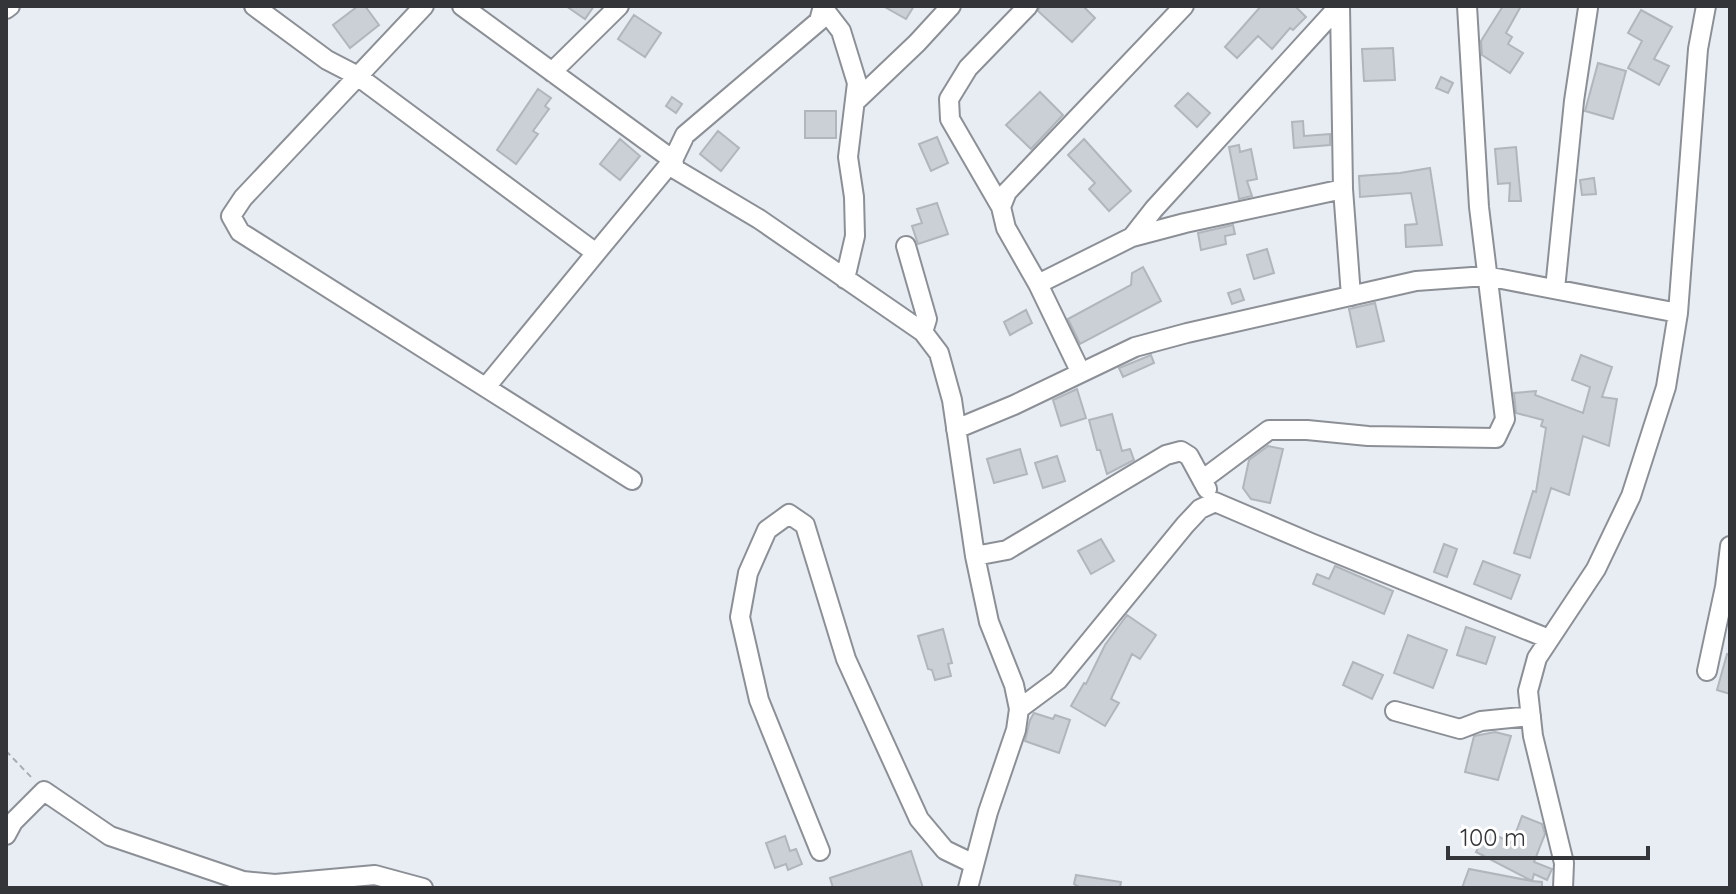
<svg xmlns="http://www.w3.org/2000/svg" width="1736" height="894" font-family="Quicksand,sans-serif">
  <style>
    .building { fill: #cbd0d6; stroke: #b1b5bc; stroke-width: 2 }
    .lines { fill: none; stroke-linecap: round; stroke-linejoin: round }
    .minor-casing { stroke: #8c9096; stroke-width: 22 }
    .path { stroke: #a9adb3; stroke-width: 2; stroke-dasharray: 6 4; stroke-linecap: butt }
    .minor { stroke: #fff; stroke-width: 18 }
  </style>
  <rect width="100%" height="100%" fill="#e8edf4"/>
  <path class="building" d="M 358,6 L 365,6 L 379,25 L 350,48 L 333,25 Z
    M 566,6 L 594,6 L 585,19 Z
    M 883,6 L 914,6 L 906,19 Z
    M 1040,6 L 1083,6 L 1095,18 L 1072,42 L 1038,11 Z
    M 1261,6 L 1295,6 L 1306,17 L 1293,30 L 1290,28 L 1272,49 L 1258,36 L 1237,58 L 1225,47 Z
    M 1503,6 L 1521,6 L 1506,33 L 1512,37 L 1508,44 L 1523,53 L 1510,73 L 1482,55 L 1481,41 Z
    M 1641,10 L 1672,27 L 1654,59 L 1669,66 L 1659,85 L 1628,68 L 1642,41 L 1628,33 Z
    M 634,15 L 661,33 L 645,57 L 618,39 Z
    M 1393,48 L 1395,80 L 1364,81 L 1362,49 Z
    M 1598,63 L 1626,71 L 1613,119 L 1585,111 Z
    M 1441,77 L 1453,83 L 1448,93 L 1436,88 Z
    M 538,89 L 551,98 L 545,106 L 549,109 L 533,131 L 538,134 L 516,164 L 497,150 Z
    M 1040,92 L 1063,115 L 1031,149 L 1006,125 Z
    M 1188,93 L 1210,113 L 1197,127 L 1175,106 Z
    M 672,97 L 682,104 L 676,113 L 666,106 Z
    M 805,111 L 836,111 L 836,138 L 805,138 Z
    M 1303,121 L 1304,136 L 1330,134 L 1330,145 L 1294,148 L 1292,122 Z
    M 718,131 L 739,148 L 721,171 L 700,154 Z
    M 937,137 L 948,163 L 931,171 L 919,144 Z
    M 620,139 L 640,156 L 620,180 L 600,164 Z
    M 1084,139 L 1131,191 L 1109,211 L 1089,189 L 1095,183 L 1068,155 Z
    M 1239,145 L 1240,152 L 1251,149 L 1257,179 L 1247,181 L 1252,196 L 1239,199 L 1229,147 Z
    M 1516,147 L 1518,169 L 1521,201 L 1509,201 L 1510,183 L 1498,184 L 1495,149 Z
    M 1430,168 L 1442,245 L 1406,247 L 1405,225 L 1417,224 L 1411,193 L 1360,197 L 1359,176 L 1400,173 Z
    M 1594,178 L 1596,194 L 1582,195 L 1580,180 Z
    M 937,203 L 948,234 L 918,244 L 912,226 L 922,223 L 917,209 Z
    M 1233,225 L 1235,234 L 1225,236 L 1226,244 L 1201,250 L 1198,233 Z
    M 1267,249 L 1274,273 L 1254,279 L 1247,255 Z
    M 1143,267 L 1161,301 L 1080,344 L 1068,319 L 1131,285 L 1132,273 Z
    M 1240,289 L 1244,300 L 1232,304 L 1228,293 Z
    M 1375,303 L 1384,341 L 1357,347 L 1349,309 Z
    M 1026,310 L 1032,323 L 1010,335 L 1004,322 Z
    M 1151,355 L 1154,363 L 1123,377 L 1119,368 Z
    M 1581,355 L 1612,367 L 1602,397 L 1617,399 L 1609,446 L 1583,436 L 1569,495 L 1551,488 L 1530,558 L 1514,553 L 1533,491 L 1536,492 L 1546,428 L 1541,426 L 1543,420 L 1516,413 L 1514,393 L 1536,391 L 1535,395 L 1583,413 L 1590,387 L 1572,380 Z
    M 1077,389 L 1086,418 L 1061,426 L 1053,400 Z
    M 1112,414 L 1122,451 L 1130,449 L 1134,460 L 1107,474 L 1100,450 L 1097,450 L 1089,420 Z
    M 1268,446 L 1283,449 L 1270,503 L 1251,499 L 1243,488 L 1249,460 Z
    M 1020,449 L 1027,474 L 994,483 L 987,459 Z
    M 1057,456 L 1065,481 L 1043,488 L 1035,463 Z
    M 1101,539 L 1114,561 L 1091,574 L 1078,551 Z
    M 1444,544 L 1457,549 L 1447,577 L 1434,572 Z
    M 1483,561 L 1520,575 L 1511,599 L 1474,584 Z
    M 1335,566 L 1393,591 L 1384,614 L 1313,584 L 1317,574 L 1329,579 Z
    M 1127,615 L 1156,635 L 1140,659 L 1132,654 L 1111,699 L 1119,703 L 1105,726 L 1071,706 L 1084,683 L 1086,684 L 1105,645 Z
    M 1466,627 L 1495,637 L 1486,664 L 1457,655 Z
    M 943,629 L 952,663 L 948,664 L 951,676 L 935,680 L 932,670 L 928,669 L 918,636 Z
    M 1408,635 L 1447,650 L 1433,688 L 1394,673 Z
    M 1727,654 L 1730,655 L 1730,694 L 1717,690 Z
    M 1353,662 L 1383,675 L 1372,699 L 1343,685 Z
    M 1034,713 L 1053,719 L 1055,715 L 1070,720 L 1059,753 L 1025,741 L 1030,720 Z
    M 1495,732 L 1511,736 L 1498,780 L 1465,772 L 1474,736 Z
    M 1522,816 L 1542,824 L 1545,834 L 1534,862 L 1552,869 L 1547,880 L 1534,874 L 1532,881 L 1542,882 L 1542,888 L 1462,888 L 1469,869 L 1532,881 L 1476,852 L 1487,831 L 1512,843 Z
    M 785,836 L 790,851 L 796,849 L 802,864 L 788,870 L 786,864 L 775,868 L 766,843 Z
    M 911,851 L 923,888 L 833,888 L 830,878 Z
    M 1076,875 L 1121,882 L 1120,888 L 1081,888 L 1074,884 Z"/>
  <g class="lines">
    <g class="minor-casing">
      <path id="minor" d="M 254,6 L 327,60 L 356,75 L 596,253 L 673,160 L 462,6
        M 424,6 L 243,198 L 231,216 L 240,232 L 632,480
        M 823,6 L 819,21 L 685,135 L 673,160 L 675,169 L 759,219 L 923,332 L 939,353 L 952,400 L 975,556 L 989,622 L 1014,685 L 1019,709 L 1016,730 L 988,812 L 968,888
        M 1340,6 L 1343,189 L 1351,296
        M 6,9 L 10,6
        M 824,9 L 841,31 L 857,83 L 848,157 L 854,197 L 855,236 L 845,279
        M 552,72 L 619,6
        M 855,102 L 917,43 L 951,6
        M 1001,207 L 950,119 L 949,99 L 968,68 L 1028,6
        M 1132,237 L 1185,223 L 1343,189
        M 906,246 L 927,319 L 923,332
        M 1038,284 L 1132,237 L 1154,209 L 1339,6
        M 1555,289 L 1574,101 L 1588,8
        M 1081,373 L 1038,284 L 1006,228 L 1001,207 L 1007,192 L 1184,6
        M 486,387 L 596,253
        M 956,429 L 1014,405 L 1135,347 L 1187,333 L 1416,281 L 1486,276 L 1678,313
        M 1202,480 L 1269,430 L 1307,430 L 1368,436 L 1496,438 L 1505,419 L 1479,207 L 1467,6
        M 1730,546 L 1725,587 L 1730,589
        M 975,556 L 1007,550 L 1166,455 L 1181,451 L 1189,456 L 1207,489
        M 1707,671 L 1725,587
        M 1019,709 L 1058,680 L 1185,525 L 1200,509 L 1215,502 L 1311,543 L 1549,639
        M 1395,711 L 1460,729 L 1481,721 L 1531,716
        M 6,835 L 13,822 L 44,791 L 110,836 L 243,881 L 275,884 L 375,875 L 423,888
        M 820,851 L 759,700 L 740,617 L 748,573 L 767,530 L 789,514 L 805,525 L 846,659 L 919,819 L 945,850 L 974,864
        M 1563,888 L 1564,863 L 1533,736 L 1528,691 L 1537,658 L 1596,569 L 1631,496 L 1666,387 L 1678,313 L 1698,49 L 1706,6"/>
    </g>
    <path class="path" d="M 6,751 L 33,779"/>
    <use href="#minor" class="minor"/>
  </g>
  <rect width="1736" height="894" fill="none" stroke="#333538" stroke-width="16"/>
  <path d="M1448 846v12h200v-12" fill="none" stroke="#333538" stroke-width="4"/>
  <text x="1460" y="846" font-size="24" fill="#333538" stroke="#ffffff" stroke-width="6" paint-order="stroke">100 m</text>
</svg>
